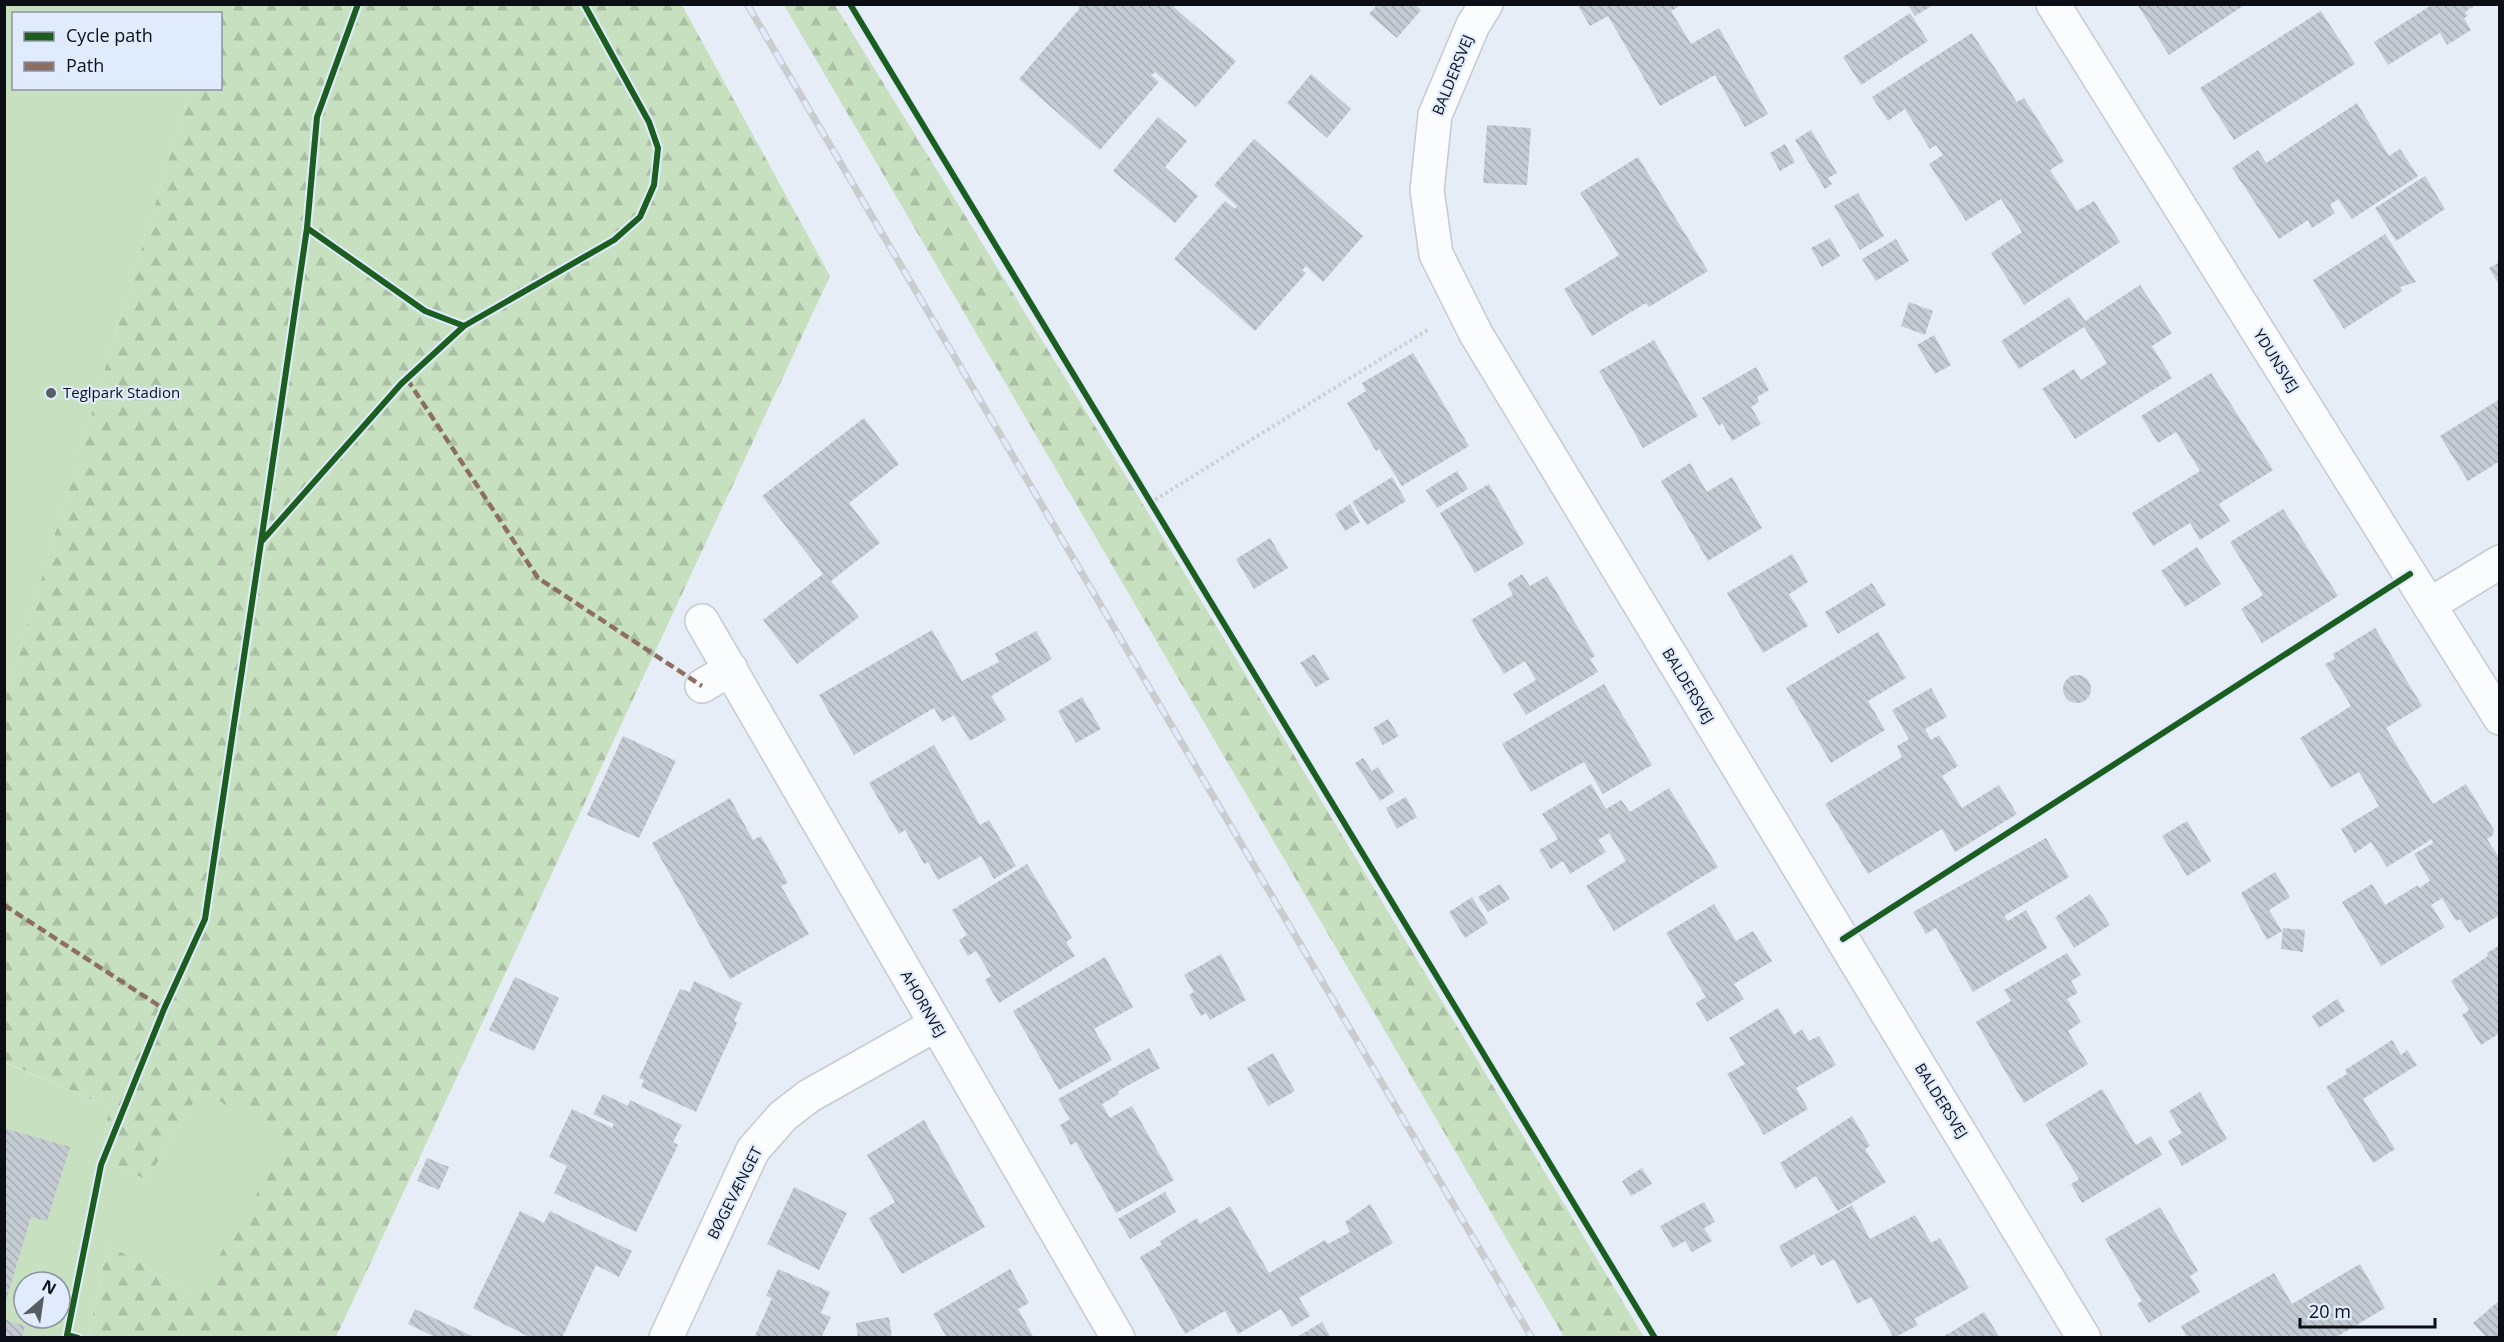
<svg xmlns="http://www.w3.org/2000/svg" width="2504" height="1342" font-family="'Open Sans',sans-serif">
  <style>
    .forest { fill: url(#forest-firs) }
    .garden { fill: #c7e0c0; fill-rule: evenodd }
    .building { fill: url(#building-back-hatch) }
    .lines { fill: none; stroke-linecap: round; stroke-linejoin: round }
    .minor-casing { stroke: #c4cad2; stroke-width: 36 }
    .path { stroke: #ced0d2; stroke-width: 4; stroke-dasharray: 3 3; stroke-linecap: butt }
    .minor { stroke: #fbfcfe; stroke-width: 33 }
    .rail-casing { stroke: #caccce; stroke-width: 7 }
    .rail { stroke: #e0ecfe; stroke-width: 4.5; stroke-dasharray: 14; stroke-linecap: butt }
    .quiet { stroke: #8d6e63; stroke-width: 4.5; stroke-dasharray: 9 4.5; stroke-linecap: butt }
    .cycleway-casing { stroke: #e0ecfe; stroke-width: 10 }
    .cycleway { stroke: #1b5e20; stroke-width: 6 }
    .poi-dot { fill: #585d64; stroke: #e0ecfe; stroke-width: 2 }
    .labels { text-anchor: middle; stroke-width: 4.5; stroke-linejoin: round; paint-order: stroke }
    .street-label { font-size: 15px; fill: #0b0f15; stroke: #e0ecfe }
    .poi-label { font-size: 15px; fill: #0b0f15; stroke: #e0ecfe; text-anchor: start }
  </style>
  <defs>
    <pattern id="forest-firs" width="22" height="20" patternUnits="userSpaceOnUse" patternTransform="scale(1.5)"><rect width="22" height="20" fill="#c7e0c0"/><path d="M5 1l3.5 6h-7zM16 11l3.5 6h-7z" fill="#aabfa4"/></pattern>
    <pattern id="building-back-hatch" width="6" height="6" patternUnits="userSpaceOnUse" patternTransform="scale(1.5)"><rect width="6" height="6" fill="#c5cbd3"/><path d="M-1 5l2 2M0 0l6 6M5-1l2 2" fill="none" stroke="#a8adb4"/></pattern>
  </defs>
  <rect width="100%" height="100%" fill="#e7edf7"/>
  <path class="forest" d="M 215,5 L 682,5 L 830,276 L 336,1337 L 88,1337 L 108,1244 L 195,1296 L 201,1090 L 147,1180 L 101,1159 L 109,1107 L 5,1062 L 5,698 L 190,89 L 220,88 L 220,14 L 212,13 Z
    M 784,5 L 835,5 L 1132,486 L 1644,1337 L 1564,1337 Z"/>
  <path class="garden" d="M 5,4 L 215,5 L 212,14 L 14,14 L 14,88 L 190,89 L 5,698 Z
    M 4,1062 L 109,1107 L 101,1159 L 147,1180 L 201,1090 L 288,1142 L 195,1296 L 108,1244 L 88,1337 L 5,1337 ZM 24,1282 L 60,1282 L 60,1318 L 24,1318 Z"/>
  <path class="building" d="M 1076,4 L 1170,4 L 1236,61 L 1196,107 L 1155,72 L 1151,75 L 1159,82 L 1100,150 L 1019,79 L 1080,8 Z
    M 1378,4 L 1414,4 L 1421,10 L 1397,38 L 1369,14 Z
    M 1577,4 L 1677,4 L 1678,7 L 1671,11 L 1691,44 L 1719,28 L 1768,114 L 1745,127 L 1715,75 L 1660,106 L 1608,16 L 1590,26 Z
    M 2137,4 L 2246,4 L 2169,55 Z
    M 2433,4 L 2477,4 L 2465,12 L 2468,16 L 2464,18 L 2471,30 L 2447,45 L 2440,33 L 2388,65 L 2374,42 Z
    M 1908,5 L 1933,5 L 1915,16 Z
    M 2321,11 L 2355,64 L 2234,140 L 2200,88 Z
    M 1910,13 L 1928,41 L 1861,85 L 1843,57 Z
    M 1972,33 L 2017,102 L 2024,98 L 2064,161 L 2050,170 L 2077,211 L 2094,201 L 2120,242 L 2024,305 L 1991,253 L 2022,232 L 2001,199 L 1966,221 L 1929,164 L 1943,155 L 1936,145 L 1930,149 L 1905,109 L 1888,121 L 1872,97 Z
    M 1311,74 L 1351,109 L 1327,138 L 1287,103 Z
    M 2357,103 L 2389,156 L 2400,149 L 2418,176 L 2352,219 L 2338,199 L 2330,205 L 2335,213 L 2312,228 L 2308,220 L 2279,239 L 2232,168 L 2258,150 L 2266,163 Z
    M 1158,117 L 1187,141 L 1165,167 L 1198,196 L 1175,223 L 1113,171 Z
    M 1487,125 L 1531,128 L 1527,185 L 1483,183 Z
    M 1811,130 L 1837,173 L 1828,178 L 1832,184 L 1825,189 L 1795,140 Z
    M 1254,139 L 1363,236 L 1323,282 L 1306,266 L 1302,270 L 1306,273 L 1255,331 L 1174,259 L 1225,201 L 1235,209 L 1237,206 L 1214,185 Z
    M 1785,144 L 1795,162 L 1780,171 L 1770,153 Z
    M 1638,157 L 1708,271 L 1649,307 L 1646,303 L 1592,336 L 1564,289 L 1619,255 L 1580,193 Z
    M 2425,176 L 2445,209 L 2396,241 L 2375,208 Z
    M 1858,193 L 1884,236 L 1860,250 L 1834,206 Z
    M 2385,234 L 2416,282 L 2400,287 L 2402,291 L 2344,329 L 2313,280 Z
    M 1830,238 L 1840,256 L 1822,267 L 1811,248 Z
    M 1896,239 L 1909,261 L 1876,281 L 1862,259 Z
    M 2500,262 L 2500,286 L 2489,268 Z
    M 2140,285 L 2172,333 L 2152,346 L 2172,378 L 2075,439 L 2042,389 L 2074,369 L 2081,380 L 2107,363 L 2084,327 L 2019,369 L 2001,341 L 2069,297 L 2085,321 Z
    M 1909,302 L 1933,311 L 1925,335 L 1901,326 Z
    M 1934,335 L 1951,365 L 1935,374 L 1917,345 Z
    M 1654,340 L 1698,416 L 1643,448 L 1599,371 Z
    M 1413,353 L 1469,446 L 1402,486 L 1379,449 L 1376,451 L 1347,403 L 1366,391 L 1362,383 Z
    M 1756,367 L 1769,390 L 1757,397 L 1759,402 L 1751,407 L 1761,424 L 1732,441 L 1722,423 L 1719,426 L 1702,398 Z
    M 2211,373 L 2273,470 L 2219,504 L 2230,521 L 2200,540 L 2190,523 L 2153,546 L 2132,513 L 2200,471 L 2176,432 L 2158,443 L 2141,416 Z
    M 2500,399 L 2500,461 L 2468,481 L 2440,436 Z
    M 864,418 L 899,464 L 849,503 L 880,543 L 831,581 L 859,617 L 797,664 L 763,620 L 823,574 L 762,496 Z
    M 1690,463 L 1707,492 L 1732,477 L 1762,528 L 1708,561 L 1661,481 Z
    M 1457,471 L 1468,489 L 1437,508 L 1426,490 Z
    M 1392,477 L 1406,501 L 1367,525 L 1352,502 Z
    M 1489,484 L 1524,544 L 1475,573 L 1440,513 Z
    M 1350,504 L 1360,522 L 1345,531 L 1335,514 Z
    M 2283,509 L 2338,596 L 2262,643 L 2241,609 L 2263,595 L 2230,542 Z
    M 1270,538 L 1288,568 L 1254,589 L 1236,559 Z
    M 2197,547 L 2221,584 L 2185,607 L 2161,571 Z
    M 1792,554 L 1808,582 L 1789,594 L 1808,626 L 1763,653 L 1727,593 Z
    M 1522,574 L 1530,586 L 1547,576 L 1595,656 L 1590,659 L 1598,672 L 1526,715 L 1513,694 L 1536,680 L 1525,661 L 1504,674 L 1471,620 L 1513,595 L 1507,584 Z
    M 1872,583 L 1886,605 L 1838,634 L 1825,612 Z
    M 2375,628 L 2422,706 L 2386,728 L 2433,804 L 2466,784 L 2494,830 L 2493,835 L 2487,839 L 2500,859 L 2500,915 L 2469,933 L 2460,919 L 2456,921 L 2442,898 L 2431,905 L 2445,927 L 2381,966 L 2342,902 L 2372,884 L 2385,905 L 2418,885 L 2419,888 L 2430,881 L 2414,854 L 2433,843 L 2432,839 L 2387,867 L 2371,842 L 2355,853 L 2341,829 L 2379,806 L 2359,772 L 2331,788 L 2300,738 L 2351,706 L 2325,664 L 2335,659 L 2333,654 Z
    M 932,630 L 962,681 L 999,662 L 995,653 L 1036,631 L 1052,659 L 991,696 L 1006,720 L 970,741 L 954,715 L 942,722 L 934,708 L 854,755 L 819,695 Z
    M 1878,632 L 1906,678 L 1868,701 L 1885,730 L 1831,763 L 1786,688 Z
    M 1314,654 L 1330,679 L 1316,687 L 1300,663 Z
    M2063 689a14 14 0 1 1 28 0a14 14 0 1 1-28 0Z
    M 1604,684 L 1652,765 L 1603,794 L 1584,762 L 1531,792 L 1502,744 Z
    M 1931,688 L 1947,717 L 1925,729 L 1931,740 L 1939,735 L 1958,766 L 1942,776 L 1962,808 L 1999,785 L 2017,814 L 1955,852 L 1942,829 L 1868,874 L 1825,804 L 1902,757 L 1897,746 L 1909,739 L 1892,710 Z
    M 1082,697 L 1101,729 L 1076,743 L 1058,711 Z
    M 1388,719 L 1399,736 L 1383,745 L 1373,728 Z
    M 623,736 L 676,761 L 639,838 L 587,815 Z
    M 934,745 L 980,825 L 989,820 L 1016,866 L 994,879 L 981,856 L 938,880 L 928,862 L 924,864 L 905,830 L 899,834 L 869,783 Z
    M 1363,758 L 1372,771 L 1378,767 L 1394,792 L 1380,801 L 1355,763 Z
    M 1591,784 L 1606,809 L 1621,800 L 1630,812 L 1669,788 L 1718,867 L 1614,931 L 1586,886 L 1626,861 L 1609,833 L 1598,840 L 1606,852 L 1570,874 L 1563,861 L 1551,869 L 1539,850 L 1558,839 L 1542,814 Z
    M 1406,797 L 1417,817 L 1397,829 L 1386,808 Z
    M 730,798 L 753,840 L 761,836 L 788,883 L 781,886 L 809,934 L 730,979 L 652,843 Z
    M 2187,821 L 2211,861 L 2187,876 L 2162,836 Z
    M 2046,838 L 2069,877 L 2004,916 L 2008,921 L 2026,910 L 2047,948 L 1973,992 L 1936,928 L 1926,934 L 1913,912 Z
    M 1027,864 L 1072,938 L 1066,942 L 1075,956 L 999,1003 L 985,980 L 991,976 L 976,951 L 968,956 L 959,940 L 967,935 L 952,910 Z
    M 2275,872 L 2290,897 L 2269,910 L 2282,931 L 2267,940 L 2241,893 Z
    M 1500,884 L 1510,899 L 1488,912 L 1478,897 Z
    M 2090,894 L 2110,925 L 2074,948 L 2055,917 Z
    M 1472,897 L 1488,923 L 1465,938 L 1449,912 Z
    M 1714,904 L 1736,941 L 1753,931 L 1772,961 L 1734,984 L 1744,999 L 1707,1022 L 1696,1003 L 1706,997 L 1666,933 Z
    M 2283,928 L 2305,930 L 2303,952 L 2281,949 Z
    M 2500,945 L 2500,1033 L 2481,1045 L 2462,1015 L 2469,1010 L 2451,981 L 2488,956 L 2487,953 Z
    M 2067,953 L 2081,975 L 2071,981 L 2078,993 L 2067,999 L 2081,1022 L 2068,1031 L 2088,1064 L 2024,1103 L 1976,1022 L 2011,1001 L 2004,990 Z
    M 1221,954 L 1246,1000 L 1210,1020 L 1206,1013 L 1201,1016 L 1189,995 L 1194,992 L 1184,975 Z
    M 1105,957 L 1133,1007 L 1094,1029 L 1112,1060 L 1059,1090 L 1013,1011 Z
    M 515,977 L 559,998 L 534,1051 L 489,1030 Z
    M 694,981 L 742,1003 L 734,1021 L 737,1023 L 696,1112 L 641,1087 L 644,1080 L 639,1078 L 680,989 L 690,992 Z
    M 2337,999 L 2345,1011 L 2319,1028 L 2312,1016 Z
    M 1778,1008 L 1794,1035 L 1802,1029 L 1809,1041 L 1819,1036 L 1836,1065 L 1796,1088 L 1808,1109 L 1764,1135 L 1727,1074 L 1745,1064 L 1729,1038 Z
    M 2392,1040 L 2401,1055 L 2407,1050 L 2417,1065 L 2363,1099 L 2395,1149 L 2373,1163 L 2326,1087 L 2347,1074 L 2345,1070 Z
    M 1149,1048 L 1160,1068 L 1118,1091 L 1119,1094 L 1102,1104 L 1110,1118 L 1132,1106 L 1174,1180 L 1116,1213 L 1076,1142 L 1071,1145 L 1060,1125 L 1070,1119 L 1058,1099 Z
    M 1273,1053 L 1295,1091 L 1268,1106 L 1247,1068 Z
    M 2102,1089 L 2136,1145 L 2151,1136 L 2162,1155 L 2082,1203 L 2071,1184 L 2079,1179 L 2045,1124 Z
    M 2200,1092 L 2227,1139 L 2182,1166 L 2168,1141 L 2182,1133 L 2169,1111 Z
    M 603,1094 L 628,1106 L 630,1100 L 682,1125 L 673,1142 L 678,1145 L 636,1232 L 554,1193 L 567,1166 L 549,1157 L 572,1109 L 612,1128 L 614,1124 L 593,1114 Z
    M 1852,1116 L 1870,1146 L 1865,1149 L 1886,1182 L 1838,1211 L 1816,1176 L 1795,1189 L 1780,1163 Z
    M 924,1120 L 985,1227 L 902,1274 L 869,1218 L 895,1202 L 867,1155 Z
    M 4,1128 L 70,1147 L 47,1221 L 31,1217 L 5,1304 Z
    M 427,1158 L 449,1167 L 439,1190 L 417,1181 Z
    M 1642,1168 L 1652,1184 L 1631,1196 L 1622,1181 Z
    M 794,1187 L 847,1213 L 819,1270 L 767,1244 Z
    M 1165,1192 L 1176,1212 L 1130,1239 L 1118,1219 Z
    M 1704,1202 L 1715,1222 L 1704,1228 L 1712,1241 L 1692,1252 L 1685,1241 L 1673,1248 L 1660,1226 Z
    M 1370,1204 L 1393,1243 L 1299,1298 L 1310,1316 L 1292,1327 L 1281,1309 L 1238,1334 L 1225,1311 L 1185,1334 L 1140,1257 L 1162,1244 L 1160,1241 L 1197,1218 L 1200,1224 L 1230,1206 L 1269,1273 L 1325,1240 L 1328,1244 L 1350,1232 L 1345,1222 Z
    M 1852,1205 L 1870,1239 L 1915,1215 L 1931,1243 L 1940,1238 L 1969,1288 L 1914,1319 L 1918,1325 L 1894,1338 L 1871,1297 L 1857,1304 L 1834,1259 L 1821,1266 L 1814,1254 L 1791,1268 L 1779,1246 Z
    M 2160,1207 L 2198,1271 L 2190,1276 L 2200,1292 L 2149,1323 L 2137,1304 L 2142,1301 L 2105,1239 Z
    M 520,1211 L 544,1223 L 550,1211 L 632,1251 L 619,1277 L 596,1265 L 562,1338 L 531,1338 L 473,1308 Z
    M 2360,1264 L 2385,1308 L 2335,1338 L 2187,1338 L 2181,1326 L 2274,1273 L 2292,1304 Z
    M 778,1269 L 830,1292 L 821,1313 L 831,1317 L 821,1338 L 754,1338 L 772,1298 L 766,1296 Z
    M 1010,1269 L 1029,1303 L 1018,1309 L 1034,1338 L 947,1338 L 933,1314 Z
    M 2500,1300 L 2500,1338 L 2487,1338 L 2473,1323 Z
    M 415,1309 L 476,1338 L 437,1338 L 408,1324 Z
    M 1984,1312 L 2000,1338 L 1941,1338 Z
    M 889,1317 L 892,1338 L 858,1338 L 856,1323 Z
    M 4,1319 L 25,1326 L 22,1338 L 4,1338 Z
    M 1322,1322 L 1331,1338 L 1295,1338 Z"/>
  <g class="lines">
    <g class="minor-casing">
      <path id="minor" d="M 1486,4 L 1473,25 L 1435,115 L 1427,190 L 1436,254 L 1476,334 L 2084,1338
        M 2053,4 L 2500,718
        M 2429,605 L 2500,562
        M 702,621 L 1118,1338
        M 702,686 L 731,669
        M 666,1338 L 753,1150 L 783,1116 L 809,1096 L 935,1025"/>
    </g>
    <path class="path" d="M 1150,503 L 1429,329"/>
    <use href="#minor" class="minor"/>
    <g class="rail-casing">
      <path id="rail" d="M 747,4 L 1532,1338"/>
    </g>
    <use href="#rail" class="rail"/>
    <path class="quiet" d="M 407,379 L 538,578 L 702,686
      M 4,905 L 164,1009"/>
    <g class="cycleway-casing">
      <path id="cycleway" d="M 358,4 L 317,117 L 307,228 L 425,311 L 464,326
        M 850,4 L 1655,1338
        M 261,542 L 307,228
        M 1843,939 L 2410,574
        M 78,1338 L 67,1335 L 101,1165 L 164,1009 L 205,919 L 261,542 L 401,384 L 464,326 L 614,240 L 640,217 L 654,185 L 658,148 L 649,122 L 584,4"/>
    </g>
    <use href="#cycleway" class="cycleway"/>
  </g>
  <circle class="poi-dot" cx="51" cy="393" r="6"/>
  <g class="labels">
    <g class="street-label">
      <text transform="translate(1453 75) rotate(-68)" y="5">BALDERSVEJ</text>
      <text transform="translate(2276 361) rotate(58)" y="5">YDUNSVEJ</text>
      <text transform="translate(1688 686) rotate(59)" y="5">BALDERSVEJ</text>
      <text transform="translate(923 1004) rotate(60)" y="5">AHORNVEJ</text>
      <text transform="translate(1941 1101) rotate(58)" y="5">BALDERSVEJ</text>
      <text transform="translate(735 1193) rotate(-63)" y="5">BØGEVÆNGET</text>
    </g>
    <g class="poi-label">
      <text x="63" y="398">Teglpark Stadion</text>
    </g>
  </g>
  <rect width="2504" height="1342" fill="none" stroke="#0b0f15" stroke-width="12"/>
  <rect x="12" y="12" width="210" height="78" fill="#e0ecfe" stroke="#8b94a1" stroke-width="1.5"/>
  <rect x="24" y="32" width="30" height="9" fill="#1b5e20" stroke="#8b94a1" stroke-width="1.5"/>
  <text x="66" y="42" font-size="18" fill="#0b0f15">Cycle path</text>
  <rect x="24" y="62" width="30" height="9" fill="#8d6e63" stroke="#8b94a1" stroke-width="1.5"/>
  <text x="66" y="72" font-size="18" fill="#0b0f15">Path</text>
  <g transform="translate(42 1300) rotate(29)"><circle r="28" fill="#e0ecfe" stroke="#8b94a1" stroke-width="1.5"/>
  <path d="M0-4.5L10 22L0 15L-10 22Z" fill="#585d64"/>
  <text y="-9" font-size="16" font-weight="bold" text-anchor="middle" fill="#0b0f15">N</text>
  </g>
  <path d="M2300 1318v9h135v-9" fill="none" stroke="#0b0f15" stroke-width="3"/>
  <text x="2309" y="1318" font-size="18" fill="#0b0f15" stroke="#e0ecfe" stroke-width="4.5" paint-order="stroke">20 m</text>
</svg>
